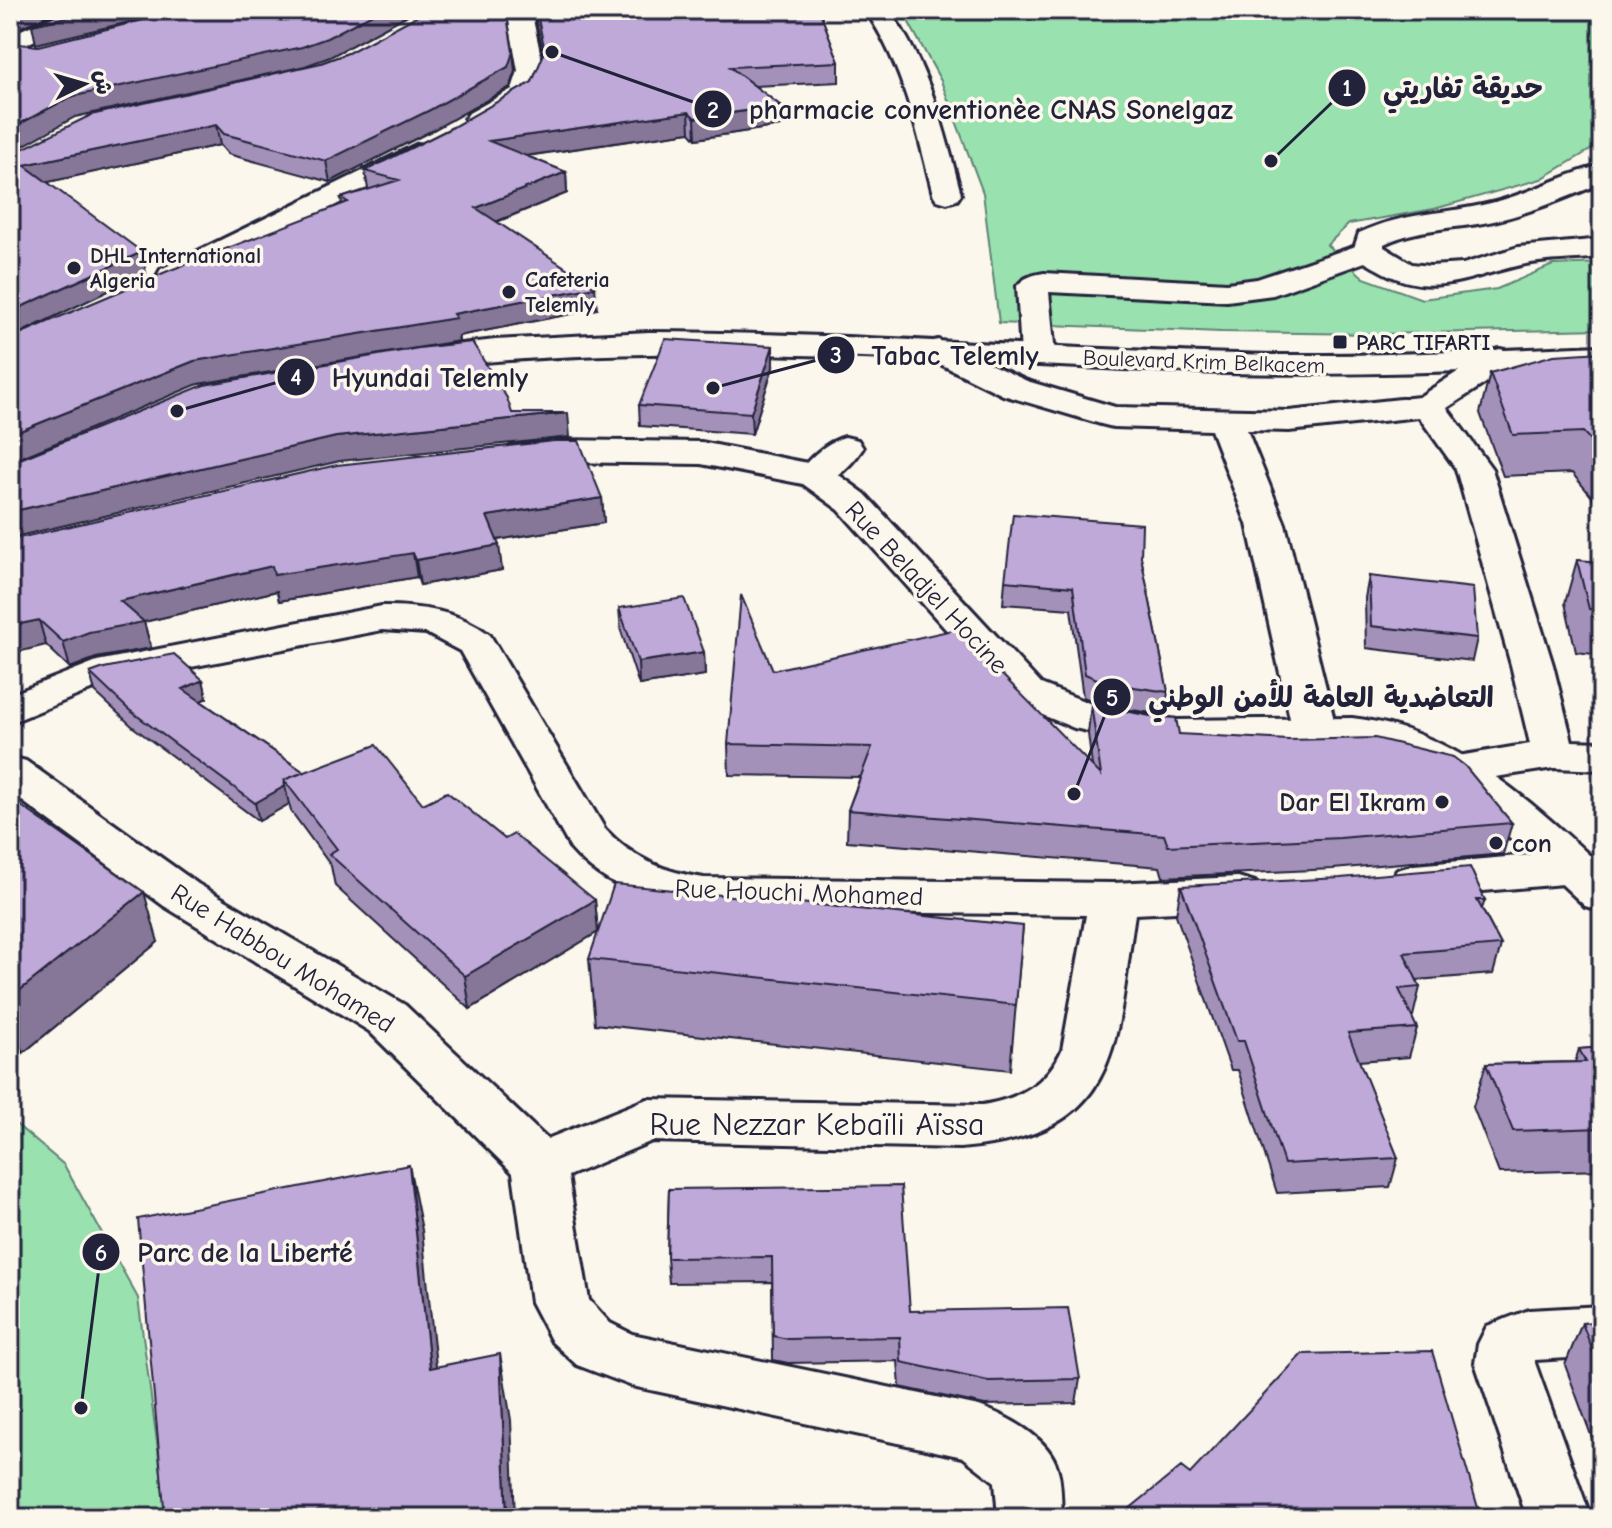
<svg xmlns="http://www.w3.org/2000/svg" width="1612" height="1528" font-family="'Comic Neue','Playpen Sans Arabic',sans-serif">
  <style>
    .green { fill: #99e1af; stroke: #5e8275; stroke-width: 2 }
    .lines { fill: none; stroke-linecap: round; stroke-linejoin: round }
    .street-casing { stroke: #22223b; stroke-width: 6 }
    .secondary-casing { stroke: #22223b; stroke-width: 6 }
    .street { fill: #fbf7ec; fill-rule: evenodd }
    .secondary { fill: #fbf7ec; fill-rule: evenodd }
    .wall { fill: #a491ba; stroke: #22223b; stroke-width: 2 }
    .shaded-wall { fill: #867697; stroke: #22223b; stroke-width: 2 }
    .building { fill: #bfa9d8; stroke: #22223b; stroke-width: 2 }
    .poi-dot { fill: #22223b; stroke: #fbf7ec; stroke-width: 3 }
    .labels { text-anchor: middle; stroke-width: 7; stroke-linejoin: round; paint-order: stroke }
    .far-poi-label { font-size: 22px; font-weight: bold; fill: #22223b; stroke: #fbf7ec; text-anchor: start }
    .far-street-label { font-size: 22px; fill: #22223b; stroke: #fbf7ec }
    .street-label { font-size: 26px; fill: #22223b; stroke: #fbf7ec }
    .poi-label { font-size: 26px; font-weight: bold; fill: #22223b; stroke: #fbf7ec; text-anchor: end }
    .near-street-label { font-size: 32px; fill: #22223b; stroke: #fbf7ec }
    .leader { fill: none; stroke: #22223b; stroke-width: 3 }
    .callout-dot { fill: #22223b; stroke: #fbf7ec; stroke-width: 3 }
    .mark-label { font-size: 24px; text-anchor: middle; font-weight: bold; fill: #fff }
    .callout-label { font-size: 28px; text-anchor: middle; font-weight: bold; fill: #22223b; stroke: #fbf7ec; stroke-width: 7; stroke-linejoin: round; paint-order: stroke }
  </style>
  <rect width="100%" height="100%" fill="#fbf7ec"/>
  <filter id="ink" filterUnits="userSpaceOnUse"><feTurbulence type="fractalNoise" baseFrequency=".0125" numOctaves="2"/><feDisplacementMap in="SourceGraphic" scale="16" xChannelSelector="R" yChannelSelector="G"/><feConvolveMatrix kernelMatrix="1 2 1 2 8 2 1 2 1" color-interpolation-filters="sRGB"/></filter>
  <g filter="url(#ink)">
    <path class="green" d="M 893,10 L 1602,10 L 1602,143 L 1541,179 L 1434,209 L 1349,224 L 1327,245 L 1364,278 L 1422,299 L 1497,289 L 1553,265 L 1602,263 L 1602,329 L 1379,334 L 1221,332 L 999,323 L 983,193 L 941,81 L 908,21 Z
      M 10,1119 L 64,1165 L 138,1298 L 167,1518 L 10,1518 Z"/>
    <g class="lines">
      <g class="street-casing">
        <path id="street" d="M 865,10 L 889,10 C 928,63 945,131 961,194 L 957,200 L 947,203 L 937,200 L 933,194 C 917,131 903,64 865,10 Z
          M 1368,242 L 1379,245 L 1383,251 L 1379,257 L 1273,295 L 1227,301 L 1049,292 L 1055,355 L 1050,362 L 1038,365 L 1026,362 L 1021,355 L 1017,286 C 1024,277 1033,275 1044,273 L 1227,283 L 1257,279 Z
          M 938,340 L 1027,381 L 1115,407 L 1289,411 L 1419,397 L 1488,352 L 1500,349 L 1512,352 L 1517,359 L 1512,366 L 1447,408 L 1492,469 L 1553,665 L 1572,741 L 1602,742 L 1602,770 L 1554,768 L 1456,783 L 1440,779 L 1434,769 L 1440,759 L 1530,744 L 1511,665 L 1456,469 L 1419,417 L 1289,431 L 1247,430 L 1285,524 L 1337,732 L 1330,741 L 1315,745 L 1300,741 L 1293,732 L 1247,524 L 1211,430 L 1113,427 L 1101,424 L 1003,395 L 926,357 L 922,350 L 926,343 Z
          M 845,437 L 858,440 L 863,448 C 849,469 828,489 802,483 L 797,475 C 808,459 826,442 845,437 Z
          M 382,606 C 421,606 459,611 490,635 L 605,829 C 633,859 664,872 704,878 L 1113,883 L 1238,877 L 1255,882 L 1262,893 L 1255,904 L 1238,909 L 1135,914 C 1114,1047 1124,1134 960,1148 L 652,1141 L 568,1176 L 589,1300 L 610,1323 L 632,1334 L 979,1406 C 1007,1416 1048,1437 1057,1467 C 1062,1482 1061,1502 1062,1518 L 998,1518 L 995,1482 L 963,1457 L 632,1386 L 577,1365 L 552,1342 L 531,1302 L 513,1173 L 369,1031 L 164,906 L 10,792 L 10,757 L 26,761 L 198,884 L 405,1005 L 547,1139 L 647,1099 L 982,1105 C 1018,1099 1046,1085 1062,1050 L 1086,915 L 704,910 C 652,902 606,889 571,849 L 460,651 L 426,633 L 382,630 L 108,683 L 10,723 L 10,695 L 97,661 Z
          M 1575,851 L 1592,856 L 1598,867 L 1592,878 L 1575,883 L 1414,897 L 1397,892 L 1390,881 L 1397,870 L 1414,865 Z
          M 1602,1306 L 1602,1356 L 1535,1360 L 1535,1363 L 1591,1518 L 1527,1518 L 1475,1363 L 1478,1344 L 1487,1326 L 1529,1310 Z"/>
      </g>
      <g class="secondary-casing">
        <path id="secondary" d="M 66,10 L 98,10 L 94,15 L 10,51 L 10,35 Z
          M 507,10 L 531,10 L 544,71 L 536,93 L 532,99 L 487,125 L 469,125 L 465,119 L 469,113 L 512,89 L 518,71 Z
          M 418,144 L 428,146 L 432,152 L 428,158 L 183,283 L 172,285 L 161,283 L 157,276 L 161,269 Z
          M 1602,165 L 1602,183 C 1565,198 1528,214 1489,222 C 1453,229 1417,228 1384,244 L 1384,247 L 1412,264 L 1430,266 L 1463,264 L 1518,247 L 1602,239 L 1602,257 C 1576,260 1547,259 1521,265 C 1469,276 1431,301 1377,269 C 1368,264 1359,260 1353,251 L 1359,233 C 1407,211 1443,215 1491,203 C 1529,194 1564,174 1602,165 Z
          M 649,332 C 858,333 1067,351 1276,355 C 1385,356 1493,350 1602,346 L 1602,366 C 1467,371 1332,377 1197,372 C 937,363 677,337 418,369 L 406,366 L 401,359 L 406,352 L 418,349 L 495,340 Z
          M 556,440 L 701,442 L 828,467 L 865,494 L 1041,684 L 1104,709 L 1177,720 L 1352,718 C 1452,728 1531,801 1602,867 L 1602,911 L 1585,906 L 1533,857 L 1452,789 L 1419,767 L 1382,750 L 1339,744 L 1207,748 L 1147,744 L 1074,728 L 1011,702 L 839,510 L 803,484 L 701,464 L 556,462 L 523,466 L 510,463 L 505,455 L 510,447 Z"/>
      </g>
      <use href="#street" class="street"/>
      <use href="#secondary" class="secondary"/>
    </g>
    <path class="wall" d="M 533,10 L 819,10 L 839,62 L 839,82 L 754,86 L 781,106 L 781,126 L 696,139 L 690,132 L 527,156 L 566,172 L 567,193 L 497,222 L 597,309 L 458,336 L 459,341 L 198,384 L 342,204 L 341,198 L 368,189 L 365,171 L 453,127 L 532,82 L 544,55 Z
      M 348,53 L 515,71 L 510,87 L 433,130 L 330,182 L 228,154 L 220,145 L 47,182 L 146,273 L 10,338 L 10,155 L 321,63 Z
      M 1602,352 L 1602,509 L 1572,473 L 1503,476 L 1480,413 L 1490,373 Z
      M 773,367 L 752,434 L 640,426 L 639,405 Z
      M 602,498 L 604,523 L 497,540 L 502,570 L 420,585 L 417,577 L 279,601 L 277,591 L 144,622 L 151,648 L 96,658 L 70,668 L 46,645 L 10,540 Z
      M 1602,530 L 1602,655 L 1576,652 L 1565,603 L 1577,560 L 1593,562 Z
      M 1141,557 L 1168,692 L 1165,715 L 1105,706 L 1083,697 L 1071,609 L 1003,604 L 1005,581 Z
      M 1369,576 L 1477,638 L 1472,661 L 1366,648 L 1365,598 Z
      M 619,608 L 704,652 L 705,675 L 639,685 L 621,631 Z
      M 773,670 L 1092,766 L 1088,734 L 1091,704 L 1179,734 L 1512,823 L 1503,854 L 1333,869 L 1163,877 L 1160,867 L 847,841 L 848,810 L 860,777 L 729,775 L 728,744 Z
      M 90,673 L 203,680 L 207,698 L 201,701 L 304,772 L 423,804 L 505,839 L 595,900 L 598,932 L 470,1009 L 335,886 L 331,866 L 291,811 L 289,804 L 259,821 L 133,727 L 95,692 Z
      M 10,798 L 158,942 L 23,1053 L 10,1038 Z
      M 1181,886 L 1485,900 L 1482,909 L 1501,945 L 1493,974 L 1417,980 L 1420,987 L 1413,1016 L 1411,1016 L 1417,1028 L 1409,1057 L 1359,1061 L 1398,1158 L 1390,1187 L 1277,1193 L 1238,1070 L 1231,1070 L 1176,915 Z
      M 1023,926 L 1010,1070 L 595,1024 L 589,959 Z
      M 1602,1047 L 1602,1170 L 1499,1173 L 1473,1107 L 1486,1064 L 1575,1062 L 1579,1049 Z
      M 669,1189 L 910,1311 L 1080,1379 L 1076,1403 L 985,1405 L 900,1387 L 898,1361 L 788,1363 L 773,1360 L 772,1282 L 669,1283 L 667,1258 Z
      M 1602,1322 L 1602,1465 L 1565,1365 L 1582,1323 Z"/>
    <path class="shaded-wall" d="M 12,10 L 59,10 L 10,32 L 10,11 Z
      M 98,10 L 180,10 L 36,44 L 32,25 Z
      M 380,10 L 417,10 L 330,57 L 305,66 L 75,117 L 10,153 L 10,129 L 70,97 Z
      M 513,52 L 515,71 L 510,87 L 433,130 L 330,182 L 326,161 Z
      M 781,106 L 781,126 L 696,139 L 695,118 Z
      M 689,112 L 690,132 L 491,161 L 489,141 Z
      M 216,125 L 220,145 L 30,186 L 24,165 Z
      M 566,172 L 567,193 L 478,229 L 476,208 Z
      M 142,252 L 146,273 L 10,338 L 10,312 Z
      M 595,287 L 597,309 L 458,336 L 459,341 L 198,384 L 10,462 L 10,435 L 194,361 L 453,314 Z
      M 773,346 L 773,367 L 752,434 L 751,413 Z
      M 568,413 L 570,437 L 340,461 L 10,538 L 10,512 L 336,437 Z
      M 602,498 L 604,523 L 490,541 L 487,516 Z
      M 499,545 L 502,570 L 420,585 L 416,560 Z
      M 413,553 L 417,577 L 279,601 L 277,591 L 144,622 L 151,648 L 96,658 L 70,668 L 63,642 L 120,601 L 272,566 Z
      M 39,620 L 46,645 L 10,654 L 10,626 Z
      M 704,652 L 705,675 L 639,685 L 638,662 Z
      M 203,680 L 207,698 L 188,707 L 183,689 Z
      M 285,786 L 289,804 L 259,821 L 255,803 Z
      M 144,892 L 158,942 L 23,1053 L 10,1016 L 10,998 Z
      M 595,900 L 598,932 L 470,1009 L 465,976 Z
      M 409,1165 L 422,1230 L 443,1434 L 430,1368 Z
      M 500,1354 L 511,1420 L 515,1518 L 507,1518 Z"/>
    <path class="building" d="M 67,10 L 98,10 L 32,25 Z
      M 184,10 L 380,10 L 327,38 L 302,47 L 70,97 L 10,129 L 10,43 L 38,46 Z
      M 428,10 L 506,10 L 513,52 L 508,67 L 430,110 L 326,161 L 224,134 L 216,125 L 24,165 L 142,252 L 10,312 L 10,155 L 91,115 L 321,63 L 348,53 Z
      M 536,10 L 819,10 L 839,62 L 730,67 L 781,106 L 695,118 L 689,112 L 489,141 L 566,172 L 476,208 L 595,287 L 453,314 L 456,318 L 194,361 L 10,435 L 10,338 L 168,271 L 348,202 L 341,198 L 399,180 L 365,171 L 453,127 L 532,82 L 545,51 Z
      M 665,339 L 773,346 L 751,413 L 639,405 Z
      M 472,342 L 507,398 L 512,413 L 568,413 L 336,437 L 10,512 L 10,463 L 204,385 L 419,348 Z
      M 1602,352 L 1602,453 L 1583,432 L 1513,435 L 1490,373 L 1554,355 Z
      M 554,441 L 579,441 L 602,498 L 487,516 L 499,545 L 416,560 L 413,553 L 274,575 L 272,566 L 120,601 L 144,622 L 89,632 L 63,642 L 39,620 L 10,626 L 10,540 L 337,465 Z
      M 1013,514 L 1142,524 L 1141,557 L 1168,692 L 1107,683 L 1085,674 L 1073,587 L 1005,581 Z
      M 1577,560 L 1602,562 L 1602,610 L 1589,609 Z
      M 1369,576 L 1473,588 L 1477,638 L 1371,626 Z
      M 741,595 L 773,670 L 957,629 L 1101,775 L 1091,704 L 1150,716 L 1176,718 L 1179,734 L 1288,740 L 1375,738 L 1453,757 L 1465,766 L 1512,823 L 1340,838 L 1168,846 L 1164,835 L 848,810 L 872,747 L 728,744 Z
      M 684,598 L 704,652 L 638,662 L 619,608 Z
      M 174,654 L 203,680 L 183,689 L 304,772 L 284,780 L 285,786 L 255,803 L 128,709 L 90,673 L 104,668 Z
      M 376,745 L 423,804 L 447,792 L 505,839 L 514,834 L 595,900 L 465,976 L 329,854 L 337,849 L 284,780 Z
      M 10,798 L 144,892 L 10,998 Z
      M 1470,867 L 1485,900 L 1477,900 L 1501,945 L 1404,953 L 1420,987 L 1399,989 L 1417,1028 L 1348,1033 L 1398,1158 L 1284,1164 L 1244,1041 L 1237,1041 L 1181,886 L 1340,878 Z
      M 614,884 L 1023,926 L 1016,1005 L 589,959 Z
      M 1602,1047 L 1602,1128 L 1513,1131 L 1486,1064 L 1586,1062 L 1579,1049 Z
      M 409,1165 L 430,1368 L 500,1354 L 507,1518 L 165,1518 L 138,1219 Z
      M 901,1186 L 910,1311 L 1068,1308 L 1080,1379 L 988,1381 L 901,1362 L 900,1337 L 788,1339 L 773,1336 L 772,1257 L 667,1258 L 669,1189 Z
      M 1602,1322 L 1602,1375 L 1582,1323 Z
      M 1432,1351 L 1481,1518 L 1118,1518 L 1181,1467 L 1190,1474 L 1302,1354 Z"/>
  </g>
  <g class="poi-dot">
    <circle cx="74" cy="268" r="8"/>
    <circle cx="509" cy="292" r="8"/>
    <rect x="1332" y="334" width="16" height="16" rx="4"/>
    <circle cx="1442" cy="802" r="8"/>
    <circle cx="1496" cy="843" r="8"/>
  </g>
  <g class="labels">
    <g class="far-poi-label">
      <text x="90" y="263">DHL International<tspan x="90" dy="25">Algeria</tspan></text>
      <text x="525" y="287">Cafeteria<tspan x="525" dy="25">Telemly</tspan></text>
      <text x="1356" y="350">PARC TIFARTI</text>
    </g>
    <g class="far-street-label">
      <text transform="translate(1204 361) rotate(2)" y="8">Boulevard Krim Belkacem</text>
    </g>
    <g class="street-label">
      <text transform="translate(927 587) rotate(47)" y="9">Rue Beladjel Hocine</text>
      <text transform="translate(799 892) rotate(2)" y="9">Rue Houchi Mohamed</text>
      <text transform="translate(283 958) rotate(32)" y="9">Rue Habbou Mohamed</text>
    </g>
    <g class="poi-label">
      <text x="1426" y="811">Dar El Ikram</text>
      <text x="1512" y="852" text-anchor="start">con</text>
    </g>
    <g class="near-street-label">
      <text x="817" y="1135">Rue Nezzar Kebaïli Aïssa</text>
    </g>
  </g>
  <path class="leader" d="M1271 161L1347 88M552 52L713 109M713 388L836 355M177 411L296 377M1074 794L1112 697M81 1408L101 1252"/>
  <g class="callout-dot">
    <circle cx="1271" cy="161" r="8"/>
    <circle cx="552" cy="52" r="8"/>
    <circle cx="713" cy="388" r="8"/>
    <circle cx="177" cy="411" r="8"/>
    <circle cx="1074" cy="794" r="8"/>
    <circle cx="81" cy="1408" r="8"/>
    <circle cx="1347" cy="88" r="20"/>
    <circle cx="713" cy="109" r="20"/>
    <circle cx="836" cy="355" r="20"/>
    <circle cx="296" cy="377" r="20"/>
    <circle cx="1112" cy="697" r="20"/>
    <circle cx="101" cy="1252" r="20"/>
  </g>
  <g class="mark-label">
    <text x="1347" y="96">1</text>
    <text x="713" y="118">2</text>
    <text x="836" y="363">3</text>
    <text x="296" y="385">4</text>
    <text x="1112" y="706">5</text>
    <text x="101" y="1261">6</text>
  </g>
  <g class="callout-label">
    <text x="1463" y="98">حديقة تفاريتي</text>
    <text x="991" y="119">pharmacie conventionèe CNAS Sonelgaz</text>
    <text x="955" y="365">Tabac Telemly</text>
    <text x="430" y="387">Hyundai Telemly</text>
    <text x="1321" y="707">التعاضدية العامة للأمن الوطني</text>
    <text x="245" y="1262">Parc de la Liberté</text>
  </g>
  <rect width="1612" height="1528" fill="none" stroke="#fbf7ec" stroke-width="40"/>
  <rect x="20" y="20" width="1572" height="1488" fill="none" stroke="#22223b" stroke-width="3" filter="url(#ink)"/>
  <g transform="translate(84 84) rotate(85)" stroke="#fbf7ec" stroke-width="6" paint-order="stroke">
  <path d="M0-6L14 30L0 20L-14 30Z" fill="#22223b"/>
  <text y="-12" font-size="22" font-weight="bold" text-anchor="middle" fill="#22223b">ش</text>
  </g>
</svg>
